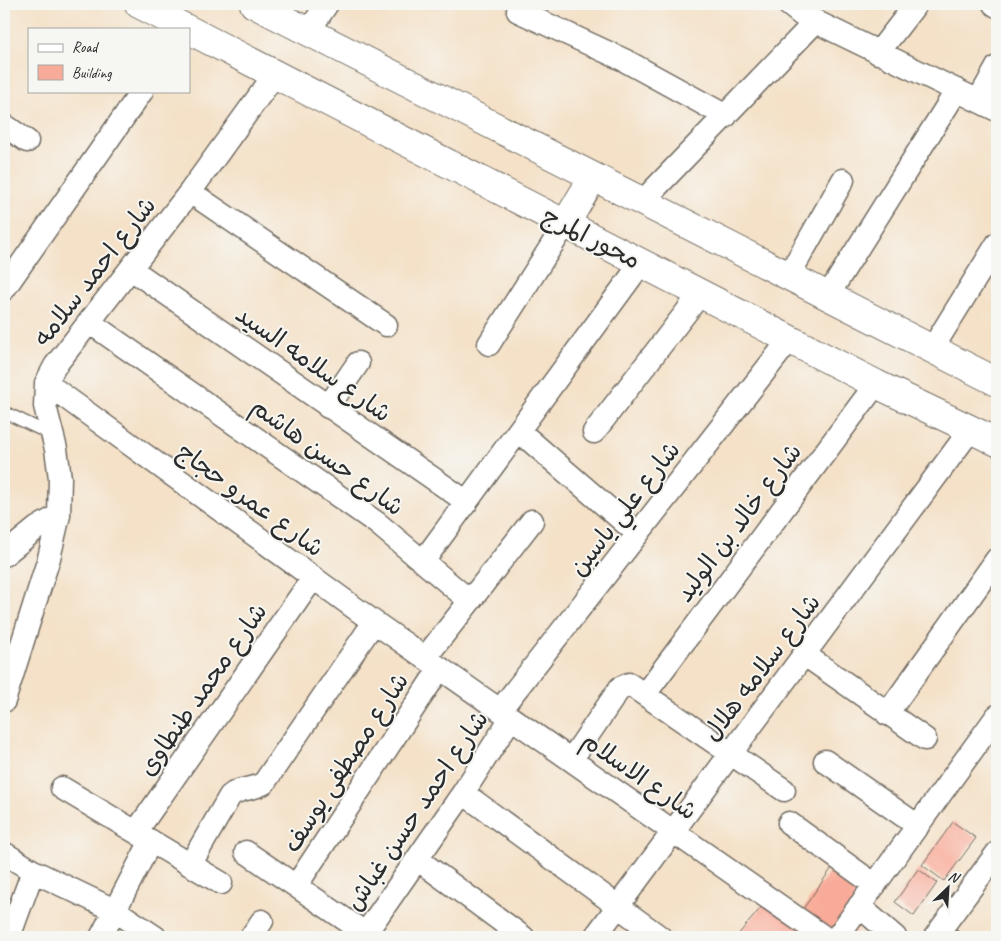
<svg xmlns="http://www.w3.org/2000/svg" width="1001" height="941" font-family="Caveat,'Playpen Sans Arabic',sans-serif">
  <style>
    .building { fill: #f9ab99 }
    .lines { fill: none; stroke-linecap: round; stroke-linejoin: round }
    .service-casing { stroke: #716b62; stroke-width: 14 }
    .minor-casing { stroke: #716b62; stroke-width: 25 }
    .secondary-casing { stroke: #716b62; stroke-width: 30 }
    .service { stroke: #fff; stroke-width: 11 }
    .minor { stroke: #fff; stroke-width: 22 }
    .secondary { stroke: #fff; stroke-width: 28 }
    .labels { text-anchor: middle; stroke-width: 4; stroke-linejoin: round; paint-order: stroke }
    .street-label { font-size: 25px; fill: #2b2b2b; stroke: #f6f6f2 }
  </style>
  <rect width="100%" height="100%" fill="#f6f6f2"/>
  <filter id="ink" filterUnits="userSpaceOnUse"><feTurbulence type="fractalNoise" baseFrequency=".02" numOctaves="2"/><feDisplacementMap in="SourceGraphic" scale="10" xChannelSelector="R" yChannelSelector="G"/><feConvolveMatrix kernelMatrix="1 2 1 2 8 2 1 2 1" color-interpolation-filters="sRGB"/></filter>
  <filter id="wash" filterUnits="userSpaceOnUse"><feTurbulence type="fractalNoise" baseFrequency=".0096" numOctaves="4" result="noise"/><feDisplacementMap in="SourceGraphic" scale="20" xChannelSelector="R" yChannelSelector="G"/><feGaussianBlur stdDeviation="1.12" result="paint"/><feColorMatrix in="noise" values="0 0 0 0 0 0 0 0 0 0 0 0 0 0 0 0 0 1.4 0 .05"/><feComposite in="paint" operator="in"/></filter>
  <g filter="url(#wash)">
    <rect width="100%" height="100%" fill="#f4e1c7"/>
    <g id="blocks">
      <path class="building" d="M 953,822 L 976,838 L 944,881 L 922,865 Z
        M 839,858 L 863,893 L 876,902 L 854,933 L 847,937 L 800,913 Z
        M 918,869 L 937,883 L 914,916 L 895,902 Z
        M 765,903 L 821,937 L 736,937 Z
        M 957,930 L 964,937 L 950,937 Z"/>
    </g>
  </g>
  <g filter="url(#ink)">
    <use href="#blocks" fill-opacity="0" stroke="#716b62" stroke-width="1"/>
    <g class="lines">
      <g class="service-casing">
        <path id="service" d="M 4,412 L 52,435"/>
      </g>
      <g class="minor-casing">
        <path id="minor" d="M 788,4 L 802,15 L 997,110
          M 994,4 L 997,6
          M 518,11 L 624,60 L 726,116
          M 308,32 L 327,4
          M 878,53 L 916,4
          M 978,101 L 997,67
          M 4,125 L 27,141
          M 190,192 L 386,325
          M 642,202 L 816,21
          M 131,269 L 467,502
          M 788,277 L 843,180
          M 4,289 L 142,91
          M 827,297 L 957,90
          M 89,322 L 377,523 L 470,601 L 425,658
          M 489,344 L 566,223
          M 932,349 L 997,244
          M 46,383 L 374,622 L 824,937
          M 328,407 L 358,363
          M 519,431 L 638,534
          M 594,432 L 701,293
          M 4,555 L 37,528 L 59,515
          M 424,560 L 642,262
          M 470,601 L 532,521
          M 805,655 L 925,739
          M 645,694 L 876,384
          M 4,701 L 49,558 L 59,515 L 60,478 L 56,449 L 45,406 L 46,383 L 55,366 L 190,192 L 275,74
          M 500,710 L 790,339
          M 887,714 L 997,559
          M 571,760 L 620,688 L 629,684 L 784,790
          M 825,761 L 918,826
          M 62,788 L 221,883
          M 463,793 L 660,937
          M 789,823 L 875,885
          M 136,832 L 313,578
          M 246,852 L 371,937
          M 4,853 L 33,871 L 116,911 L 155,937
          M 417,859 L 523,937
          M 190,865 L 230,796 C 240,787 253,790 264,783 L 374,622
          M 296,886 L 440,668
          M 859,906 L 895,937
          M 9,937 L 33,871
          M 101,937 L 151,841
          M 251,937 L 262,921
          M 363,937 L 463,793 L 511,718
          M 595,937 L 971,429
          M 837,937 L 997,716
          M 935,937 L 997,853"/>
      </g>
      <g class="secondary-casing">
        <path id="secondary" d="M 139,4 L 187,29
          M 254,4 L 997,382
          M 189,30 L 876,384 L 997,442
          M 566,223 L 593,177"/>
      </g>
      <use href="#service" class="service"/>
      <use href="#minor" class="minor"/>
      <use href="#secondary" class="secondary"/>
    </g>
  </g>
  <g class="labels">
    <g class="street-label">
      <text transform="translate(592 237) rotate(27)" y="9">محور المرج</text>
      <text transform="translate(94 271) rotate(-52)" y="9">شارع احمد سلامه</text>
      <text transform="translate(314 363) rotate(35)" y="9">شارع سلامه السيد</text>
      <text transform="translate(328 456) rotate(36)" y="9">شارع حسن هاشم</text>
      <text transform="translate(251 499) rotate(36)" y="9">شارع عمرو حجاج</text>
      <text transform="translate(624 508) rotate(-52)" y="9">شارع علي ياسين</text>
      <text transform="translate(738 522) rotate(-53)" y="9">شارع خالد بن الوليد</text>
      <text transform="translate(761 667) rotate(-53)" y="9">شارع سلامه هلال</text>
      <text transform="translate(202 689) rotate(-55)" y="9">شارع محمد طنطاوى</text>
      <text transform="translate(345 762) rotate(-57)" y="9">شارع مصطفى يوسف</text>
      <text transform="translate(640 775) rotate(35)" y="9">شارع الاسلام</text>
      <text transform="translate(416 810) rotate(-56)" y="9">شارع احمد حسن غباش</text>
    </g>
  </g>
  <rect width="1001" height="941" fill="none" stroke="#f6f6f2" stroke-width="20"/>
  <rect x="28" y="28" width="162" height="65" fill="#f6f6f2" stroke="#a5a5a2"/>
  <rect x="38" y="44" width="25" height="8" fill="#ffffff" stroke="#a5a5a2"/>
  <text x="72" y="52" font-size="15" fill="#2b2b2b">Road</text>
  <rect x="38" y="65" width="25" height="15" fill="#f9ab99" stroke="#a5a5a2"/>
  <text x="72" y="78" font-size="15" fill="#2b2b2b">Building</text>
  <g transform="translate(948 888) rotate(25)" stroke="#f6f6f2" stroke-width="4" paint-order="stroke">
  <path d="M0-4L9 19L0 12L-9 19Z" fill="#2b2b2b"/>
  <text y="-8" font-size="14" font-weight="bold" text-anchor="middle" fill="#2b2b2b">N</text>
  </g>
</svg>
